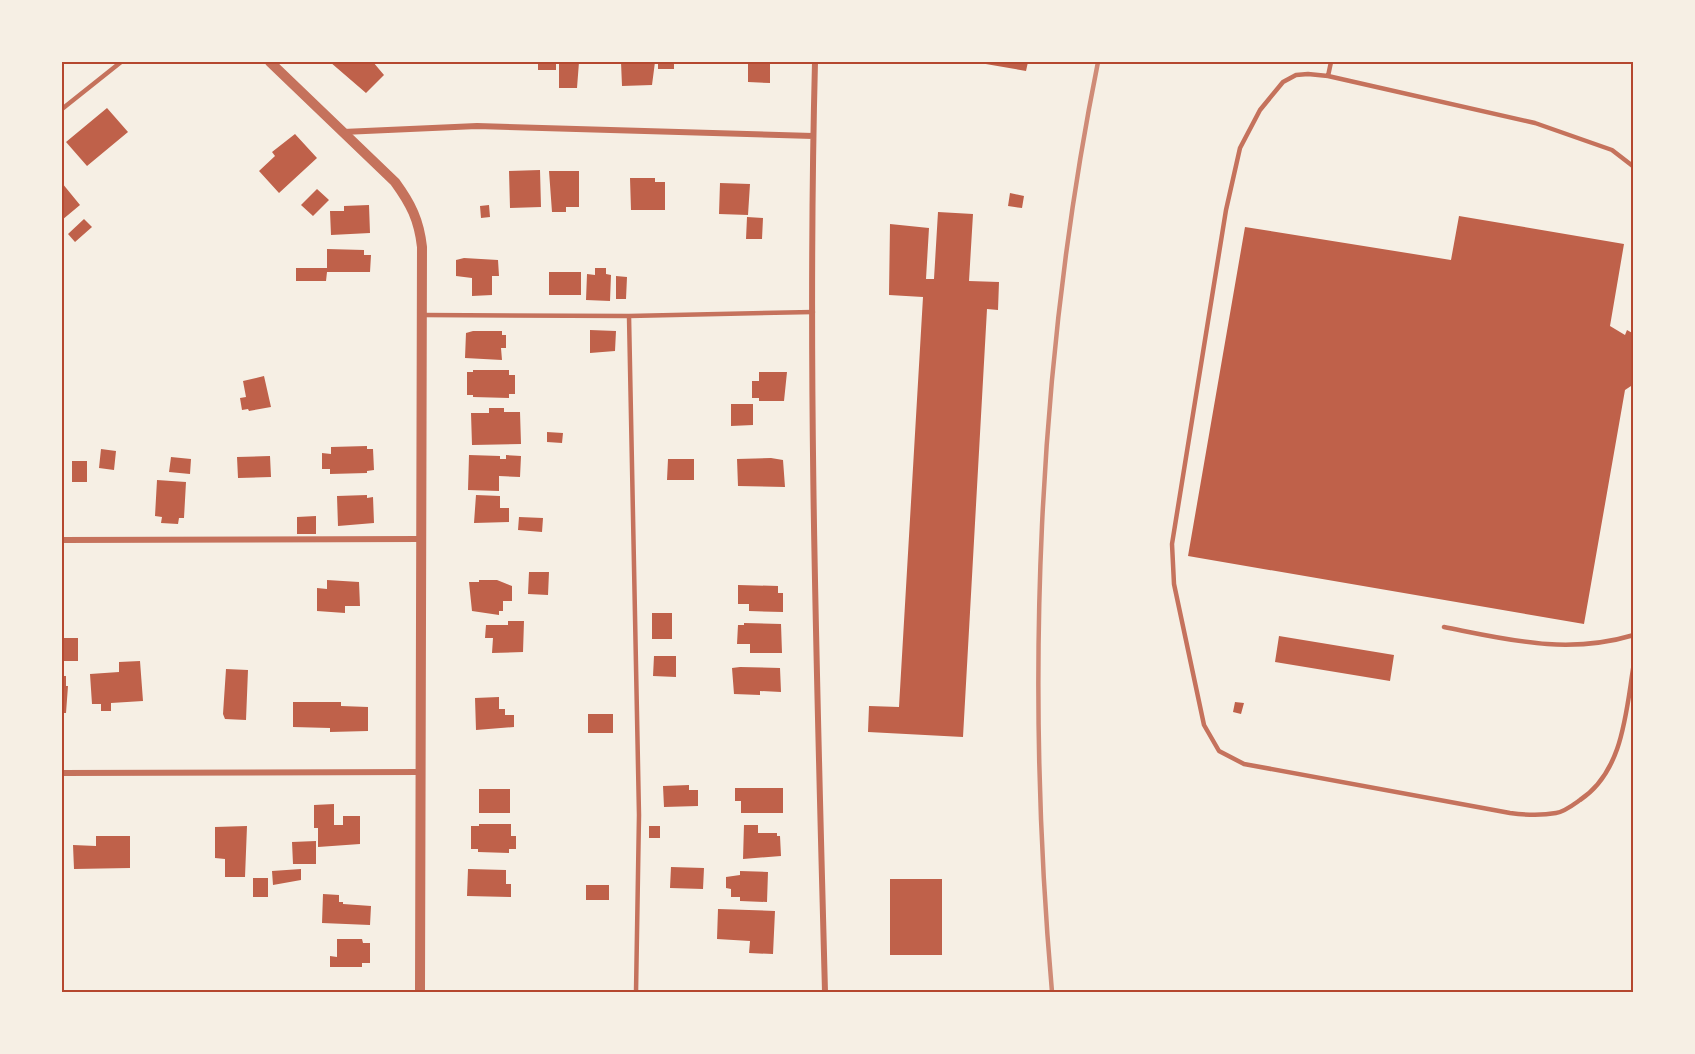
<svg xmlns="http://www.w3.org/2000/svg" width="1695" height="1054" font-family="'Asap Condensed',sans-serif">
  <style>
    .building { fill: #bf614a }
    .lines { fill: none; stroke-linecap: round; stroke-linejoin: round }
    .service { stroke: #c5725c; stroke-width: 4.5 }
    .minor { stroke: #c5725c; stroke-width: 6 }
    .tertiary { stroke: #c5725c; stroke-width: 10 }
    .rail { stroke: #cf8b77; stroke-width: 4.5 }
    .neatline { fill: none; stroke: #b5482f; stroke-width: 2 }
  </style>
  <rect width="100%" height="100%" fill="#f6efe4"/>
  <path class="building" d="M 330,62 L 373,62 L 384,75 L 366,93 Z
    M 538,62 L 556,62 L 556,70 L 538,70 Z
    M 559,62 L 579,62 L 577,88 L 559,88 Z
    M 621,62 L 655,62 L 652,85 L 622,86 Z
    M 658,62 L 674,62 L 674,69 L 658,69 Z
    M 748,62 L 770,62 L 770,83 L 748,82 Z
    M 974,62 L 1028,62 L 1026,71 Z
    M 107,108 L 128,132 L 87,166 L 66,142 Z
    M 295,134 L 317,158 L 279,193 L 259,171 L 275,156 L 272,152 Z
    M 540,170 L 541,207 L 510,208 L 509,171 Z
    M 549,171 L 579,171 L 579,207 L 566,207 L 566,212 L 552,212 Z
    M 630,178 L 655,178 L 655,182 L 665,182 L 665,210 L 631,210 Z
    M 62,183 L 80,205 L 62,220 Z
    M 720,183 L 750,184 L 748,215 L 719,214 Z
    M 317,189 L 329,200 L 313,216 L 301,205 Z
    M 1010,193 L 1024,196 L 1022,208 L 1008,206 Z
    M 369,205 L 370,233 L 331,235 L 330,211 L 344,211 L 344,206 Z
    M 489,205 L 490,217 L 481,218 L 480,206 Z
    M 938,212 L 973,214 L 969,281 L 999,282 L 998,310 L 987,309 L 963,737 L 868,732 L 869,706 L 899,707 L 923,297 L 889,295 L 890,224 L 929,228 L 926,279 L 934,279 Z
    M 1459,216 L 1624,244 L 1610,326 L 1625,335 L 1627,330 L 1634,334 L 1634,384 L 1625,390 L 1584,624 L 1188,556 L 1245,227 L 1451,260 Z
    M 747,217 L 763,218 L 762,239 L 746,239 Z
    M 84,219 L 92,227 L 75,242 L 68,234 Z
    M 327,249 L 364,250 L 364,255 L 371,255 L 370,272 L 327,272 L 326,281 L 296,281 L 296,268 L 327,268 Z
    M 464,258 L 498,260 L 499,276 L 492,276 L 492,295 L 472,296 L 472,278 L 456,276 L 456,260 Z
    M 595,268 L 606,268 L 606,274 L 611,275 L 610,301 L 586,300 L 587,274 L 595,275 Z
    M 549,272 L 581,272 L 581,295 L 549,295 Z
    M 616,276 L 627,277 L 626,299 L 616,299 Z
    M 590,330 L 616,331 L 615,351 L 590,353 Z
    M 473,331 L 502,331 L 502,335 L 506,335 L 506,348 L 501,348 L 502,360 L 465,358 L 466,333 Z
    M 473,370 L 509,370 L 509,375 L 515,375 L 515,394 L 509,394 L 509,398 L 473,397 L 473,395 L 467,395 L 467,372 L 473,372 Z
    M 759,372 L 787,372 L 784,401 L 759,401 L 759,398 L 752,398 L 752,381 L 759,381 Z
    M 264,376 L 271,407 L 249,411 L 248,409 L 242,410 L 240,398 L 246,397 L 243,381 Z
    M 731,404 L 753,404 L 753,425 L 731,426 Z
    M 489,408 L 504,408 L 504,412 L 520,412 L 521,444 L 472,445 L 471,413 L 489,413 Z
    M 547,432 L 563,433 L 562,443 L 547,442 Z
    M 367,446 L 367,449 L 373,449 L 374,470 L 367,471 L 367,473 L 330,474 L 330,469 L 322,469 L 322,453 L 331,454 L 331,447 Z
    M 101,449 L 116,451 L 114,470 L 99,468 Z
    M 469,455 L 500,456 L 500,459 L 506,459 L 506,455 L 521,456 L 520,477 L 499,476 L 499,491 L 468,490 Z
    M 270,456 L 271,477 L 238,478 L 237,457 Z
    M 171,457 L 191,459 L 190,474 L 169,472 Z
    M 771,458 L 783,460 L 785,487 L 738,486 L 737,459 Z
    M 668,459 L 694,459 L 694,480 L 667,480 Z
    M 72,461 L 87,461 L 87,482 L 72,482 Z
    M 157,480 L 186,482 L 184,518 L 179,518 L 178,524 L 161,523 L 162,517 L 155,516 Z
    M 367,495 L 367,498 L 373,497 L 374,523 L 338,526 L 337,496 Z
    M 476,495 L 500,496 L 500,508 L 509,508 L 509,522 L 474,523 Z
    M 316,516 L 316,534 L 297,534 L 297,517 Z
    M 519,517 L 543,518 L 542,532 L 518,530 Z
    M 529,572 L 549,572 L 548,595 L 528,594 Z
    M 327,580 L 359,582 L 360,606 L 345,606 L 345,613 L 317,611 L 317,588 L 327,589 Z
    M 479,580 L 497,580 L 512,586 L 512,601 L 503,601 L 503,611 L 499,611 L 499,615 L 472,611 L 469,582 L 479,582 Z
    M 738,585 L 778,586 L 778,593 L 783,593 L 783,612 L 749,611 L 749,604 L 738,604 Z
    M 652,613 L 672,613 L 672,639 L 652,639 Z
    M 508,621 L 524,621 L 523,652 L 492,653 L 493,638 L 485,638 L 486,625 L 508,625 Z
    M 744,623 L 781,624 L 782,653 L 750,653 L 750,644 L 737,644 L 738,625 L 744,625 Z
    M 1279,636 L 1394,655 L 1390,681 L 1275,662 Z
    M 62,638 L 78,638 L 78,661 L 62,661 Z
    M 654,656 L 676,656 L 676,677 L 653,676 Z
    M 140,661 L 143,701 L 111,703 L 111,711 L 101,711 L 101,704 L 92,704 L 90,674 L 119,672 L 119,662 Z
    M 740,667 L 780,668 L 781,692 L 760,691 L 760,695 L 734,694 L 732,668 Z
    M 226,669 L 248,670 L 246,720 L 225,719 L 223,714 Z
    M 62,676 L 66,676 L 66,686 L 68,686 L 66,713 L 62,713 Z
    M 499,697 L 499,709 L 505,709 L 505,715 L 514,715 L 514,727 L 476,730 L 475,698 Z
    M 293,702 L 341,702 L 341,706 L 368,707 L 368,731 L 330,732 L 330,728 L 293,727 Z
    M 1235,702 L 1244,703 L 1241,714 L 1233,712 Z
    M 588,714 L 613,714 L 613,733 L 588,733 Z
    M 689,785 L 689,790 L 698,790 L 698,806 L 664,807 L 663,786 Z
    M 735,788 L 783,788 L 783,813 L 741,813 L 741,801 L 735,801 Z
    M 479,789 L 510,789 L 510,813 L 479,813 Z
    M 334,804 L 334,825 L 343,825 L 343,816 L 360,816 L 360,844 L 318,847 L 318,828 L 314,828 L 314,805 Z
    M 479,824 L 511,824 L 511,836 L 516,836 L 516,849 L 509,849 L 509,853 L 478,852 L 478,849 L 471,849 L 471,826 L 479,826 Z
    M 744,825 L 758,825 L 758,833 L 777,833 L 777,836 L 780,836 L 781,856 L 743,859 Z
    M 247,826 L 245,877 L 225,877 L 225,859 L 215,858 L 215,827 Z
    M 649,826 L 660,826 L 660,838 L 649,838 Z
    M 96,836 L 130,836 L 130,868 L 74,869 L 73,845 L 96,846 Z
    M 316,841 L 316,864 L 293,864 L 292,842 Z
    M 671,867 L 704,868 L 703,889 L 670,888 Z
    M 301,869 L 301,880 L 273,885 L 272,871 Z
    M 468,869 L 506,870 L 506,884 L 511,884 L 511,897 L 467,896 Z
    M 740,871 L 768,872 L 767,902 L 740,901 L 740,897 L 731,897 L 731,889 L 726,888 L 726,877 L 740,875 Z
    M 253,878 L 268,878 L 268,897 L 253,897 Z
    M 890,879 L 942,879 L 942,955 L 890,955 Z
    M 586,885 L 609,885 L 609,900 L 586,900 Z
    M 323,894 L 339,895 L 339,902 L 343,902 L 343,904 L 371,906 L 370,925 L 322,923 Z
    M 718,909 L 775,911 L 773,954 L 749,953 L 750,941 L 717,939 Z
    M 337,939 L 362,939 L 363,943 L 370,943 L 370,963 L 362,963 L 362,967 L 330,967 L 330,956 L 337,957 Z"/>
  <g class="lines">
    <path class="service" d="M 1328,76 L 1331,62
      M 62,109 L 121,62
      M 1634,167 L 1612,150 L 1535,123 L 1328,76 L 1308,74 L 1296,75 L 1283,82 L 1260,110 L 1240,148 L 1226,210 L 1172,544 L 1174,584 L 1204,725 L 1219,751 L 1244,764 L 1510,813 C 1525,815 1540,816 1556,813 C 1564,812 1573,805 1580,800 C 1624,771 1626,710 1634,663
      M 423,315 L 629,316 L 813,312
      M 629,316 L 639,815 L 636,992
      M 1444,627 C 1510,640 1567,655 1634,635"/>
    <path class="minor" d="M 815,62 C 807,371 817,683 825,992
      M 343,132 L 477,126 L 813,136
      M 62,540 L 420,539
      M 62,773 L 420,772"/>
    <path class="tertiary" d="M 270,62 L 395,182 C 411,204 419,220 422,247 L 420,992"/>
    <path class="rail" d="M 1052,992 C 1025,685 1037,365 1098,62"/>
  </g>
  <rect width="1695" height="1054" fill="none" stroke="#f6efe4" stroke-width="126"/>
  <rect x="63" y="63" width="1569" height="928" class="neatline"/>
</svg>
